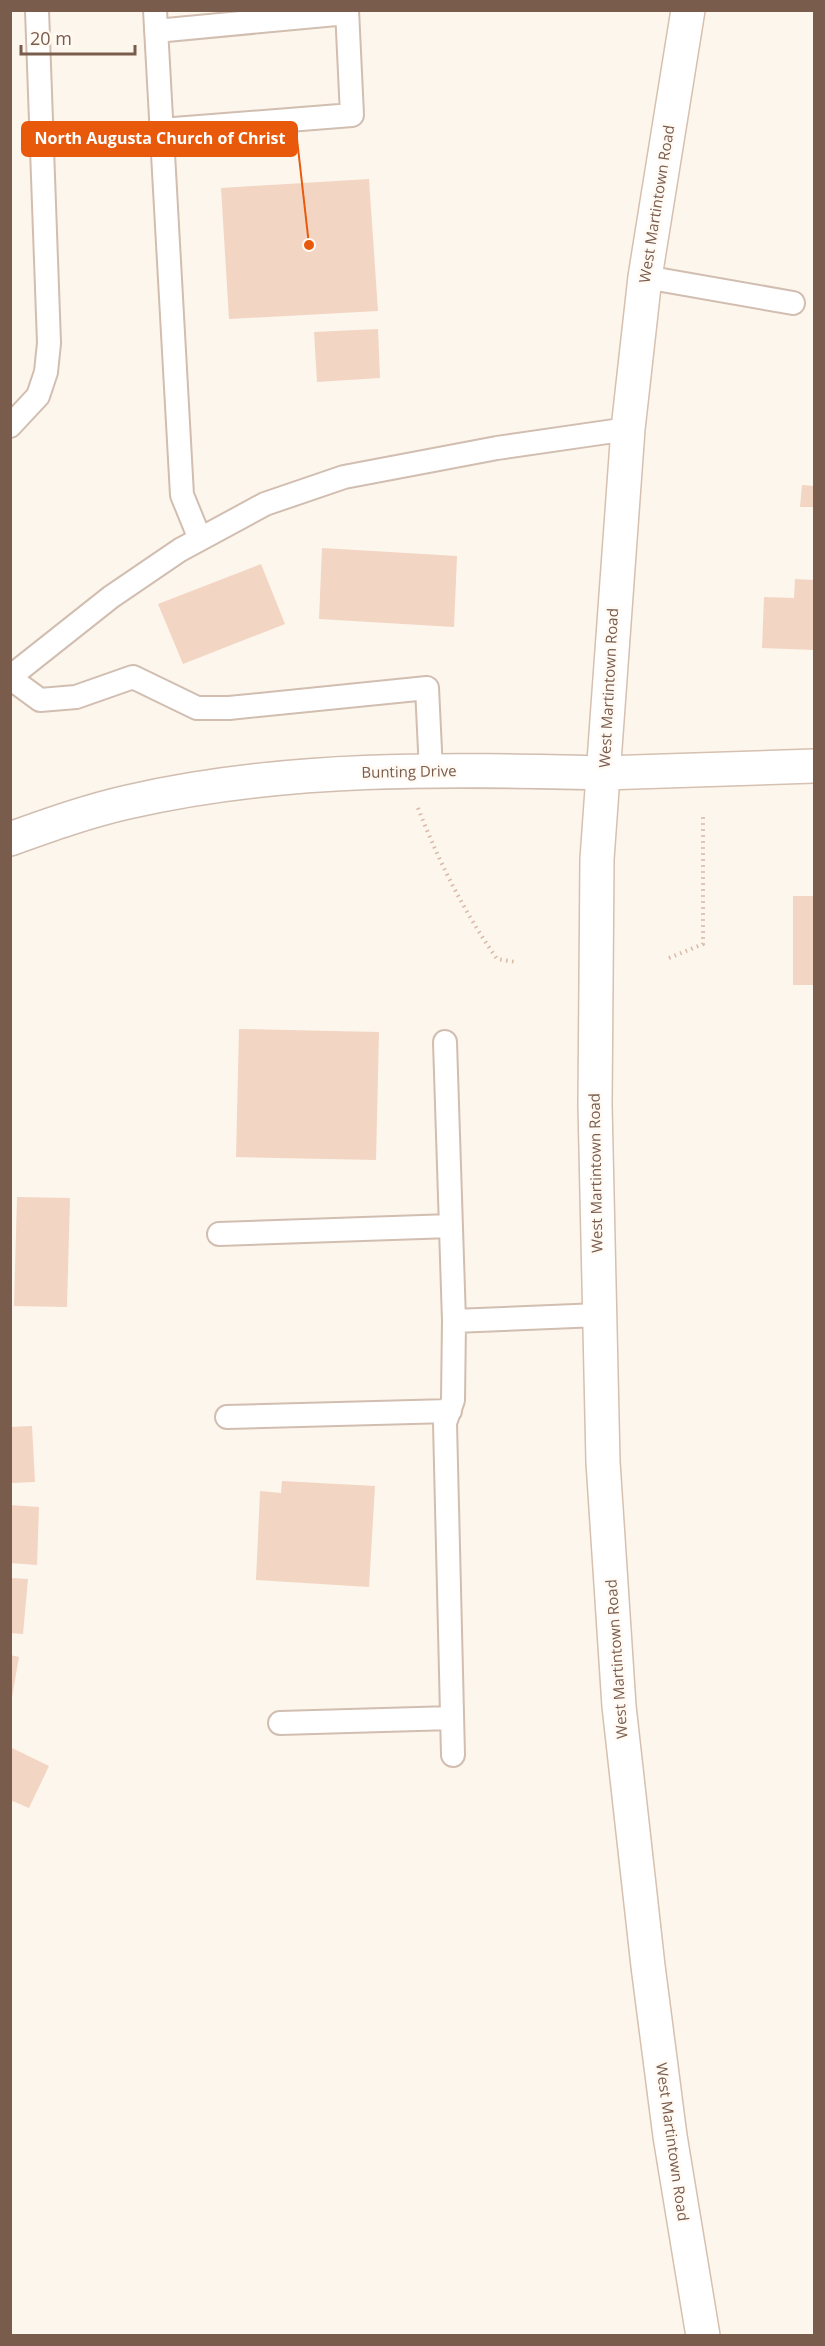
<svg xmlns="http://www.w3.org/2000/svg" width="825" height="2346" font-family="'Open Sans',sans-serif">
  <style>
    .building { fill: #f3d5c3 }
    .lines { fill: none; stroke-linecap: round; stroke-linejoin: round }
    .lane-casing { stroke: #d1beb0; stroke-width: 26 }
    .street-casing { stroke: #d1beb0; stroke-width: 36 }
    .secondary-casing { stroke: #d6c0b0; stroke-width: 36 }
    .path { stroke: #d9b8a5; stroke-width: 4; stroke-dasharray: 1.5 4.5; stroke-linecap: butt }
    .lane { stroke: #fff; stroke-width: 22 }
    .street { stroke: #fff; stroke-width: 33 }
    .secondary { stroke: #fff; stroke-width: 33 }
    .labels { text-anchor: middle; stroke-width: 5; stroke-linejoin: round; paint-order: stroke }
    .street-label { font-size: 15px; fill: #7a5c4d; stroke: #fffaf3 }
    .leader { fill: none; stroke: #e8590c; stroke-width: 2 }
    .callout-dot { fill: #e8590c; stroke: #fffaf3; stroke-width: 2 }
    .callout { fill: #e8590c; stroke: #e8590c; stroke-width: 2 }
    .callout-label { font-size: 16px; text-anchor: middle; font-weight: bold; fill: #fff }
  </style>
  <rect width="100%" height="100%" fill="#fdf6ec"/>
  <path class="building" d="M 369,179 L 378,311 L 229,319 L 221,188 Z
    M 378,329 L 380,378 L 317,382 L 314,332 Z
    M 802,485 L 814,486 L 814,507 L 800,507 Z
    M 322,548 L 457,556 L 454,627 L 319,619 Z
    M 261,564 L 285,624 L 183,664 L 158,604 Z
    M 795,579 L 814,580 L 814,650 L 762,648 L 764,597 L 794,598 Z
    M 793,896 L 814,896 L 814,985 L 793,985 Z
    M 239,1029 L 379,1032 L 376,1160 L 236,1157 Z
    M 17,1197 L 70,1198 L 67,1307 L 14,1306 Z
    M 32,1426 L 35,1482 L 10,1483 L 10,1427 Z
    M 282,1481 L 375,1486 L 369,1587 L 256,1580 L 260,1491 L 281,1493 Z
    M 10,1505 L 39,1507 L 37,1565 L 10,1563 Z
    M 10,1578 L 28,1579 L 23,1634 L 10,1633 Z
    M 10,1655 L 19,1657 L 12,1697 L 10,1697 Z
    M 10,1747 L 49,1766 L 29,1808 L 10,1800 Z"/>
  <g class="lines">
    <g class="lane-casing">
      <path id="lane" d="M 155,10 L 182,495 L 200,539
        M 156,31 L 347,13
        M 161,130 L 352,115 L 347,10
        M 645,277 L 793,303
        M 10,426 L 38,396 L 46,372 L 49,343 L 37,10
        M 10,677 L 111,597 L 180,550 L 265,504 L 344,477 L 497,448 L 628,429
        M 10,678 L 40,700 L 76,697 L 133,677 L 197,708 L 229,708 L 427,688 L 431,771
        M 445,1042 L 454,1321 L 453,1400 L 445,1423 L 453,1755
        M 219,1234 L 451,1226
        M 454,1321 L 599,1315
        M 227,1417 L 450,1411
        M 280,1723 L 452,1718"/>
    </g>
    <g class="street-casing">
      <path id="street" d="M 10,839 C 49,825 88,811 128,802 C 284,766 445,769 604,773"/>
    </g>
    <g class="secondary-casing">
      <path id="secondary" d="M 688,10 L 645,277 L 628,429 L 597,859 L 595,1105 L 603,1462 L 619,1706 L 648,1966 L 670,2136 L 703,2336
        M 604,773 L 814,766"/>
    </g>
    <path class="path" d="M 418,808 C 439,862 464,912 497,959 L 516,962
      M 669,958 L 703,944 L 703,817"/>
    <use href="#lane" class="lane"/>
    <use href="#street" class="street"/>
    <use href="#secondary" class="secondary"/>
  </g>
  <g class="labels">
    <g class="street-label">
      <text transform="translate(657 204) rotate(-81)" y="5">West Martintown Road</text>
      <text transform="translate(609 688) rotate(-87)" y="5">West Martintown Road</text>
      <text transform="translate(409 772) rotate(-1)" y="5">Bunting Drive</text>
      <text transform="translate(596 1173) rotate(-91)" y="5">West Martintown Road</text>
      <text transform="translate(617 1659) rotate(-94)" y="5">West Martintown Road</text>
      <text transform="translate(672 2142) rotate(82)" y="5">West Martintown Road</text>
    </g>
  </g>
  <path class="leader" d="M309 245L297 139"/>
  <circle class="callout-dot" cx="309" cy="245" r="6"/>
  <rect class="callout" x="22" y="122" width="275" height="34" rx="6"/>
  <g class="callout-label">
    <text x="160" y="144">North Augusta Church of Christ</text>
  </g>
  <rect width="825" height="2346" fill="none" stroke="#7a5c4d" stroke-width="24"/>
  <path d="M21 45v9h114v-9" fill="none" stroke="#7a5c4d" stroke-width="3"/>
  <text x="30" y="45" font-size="18" fill="#7a5c4d" stroke="#fffaf3" stroke-width="4.5" paint-order="stroke">20 m</text>
</svg>
